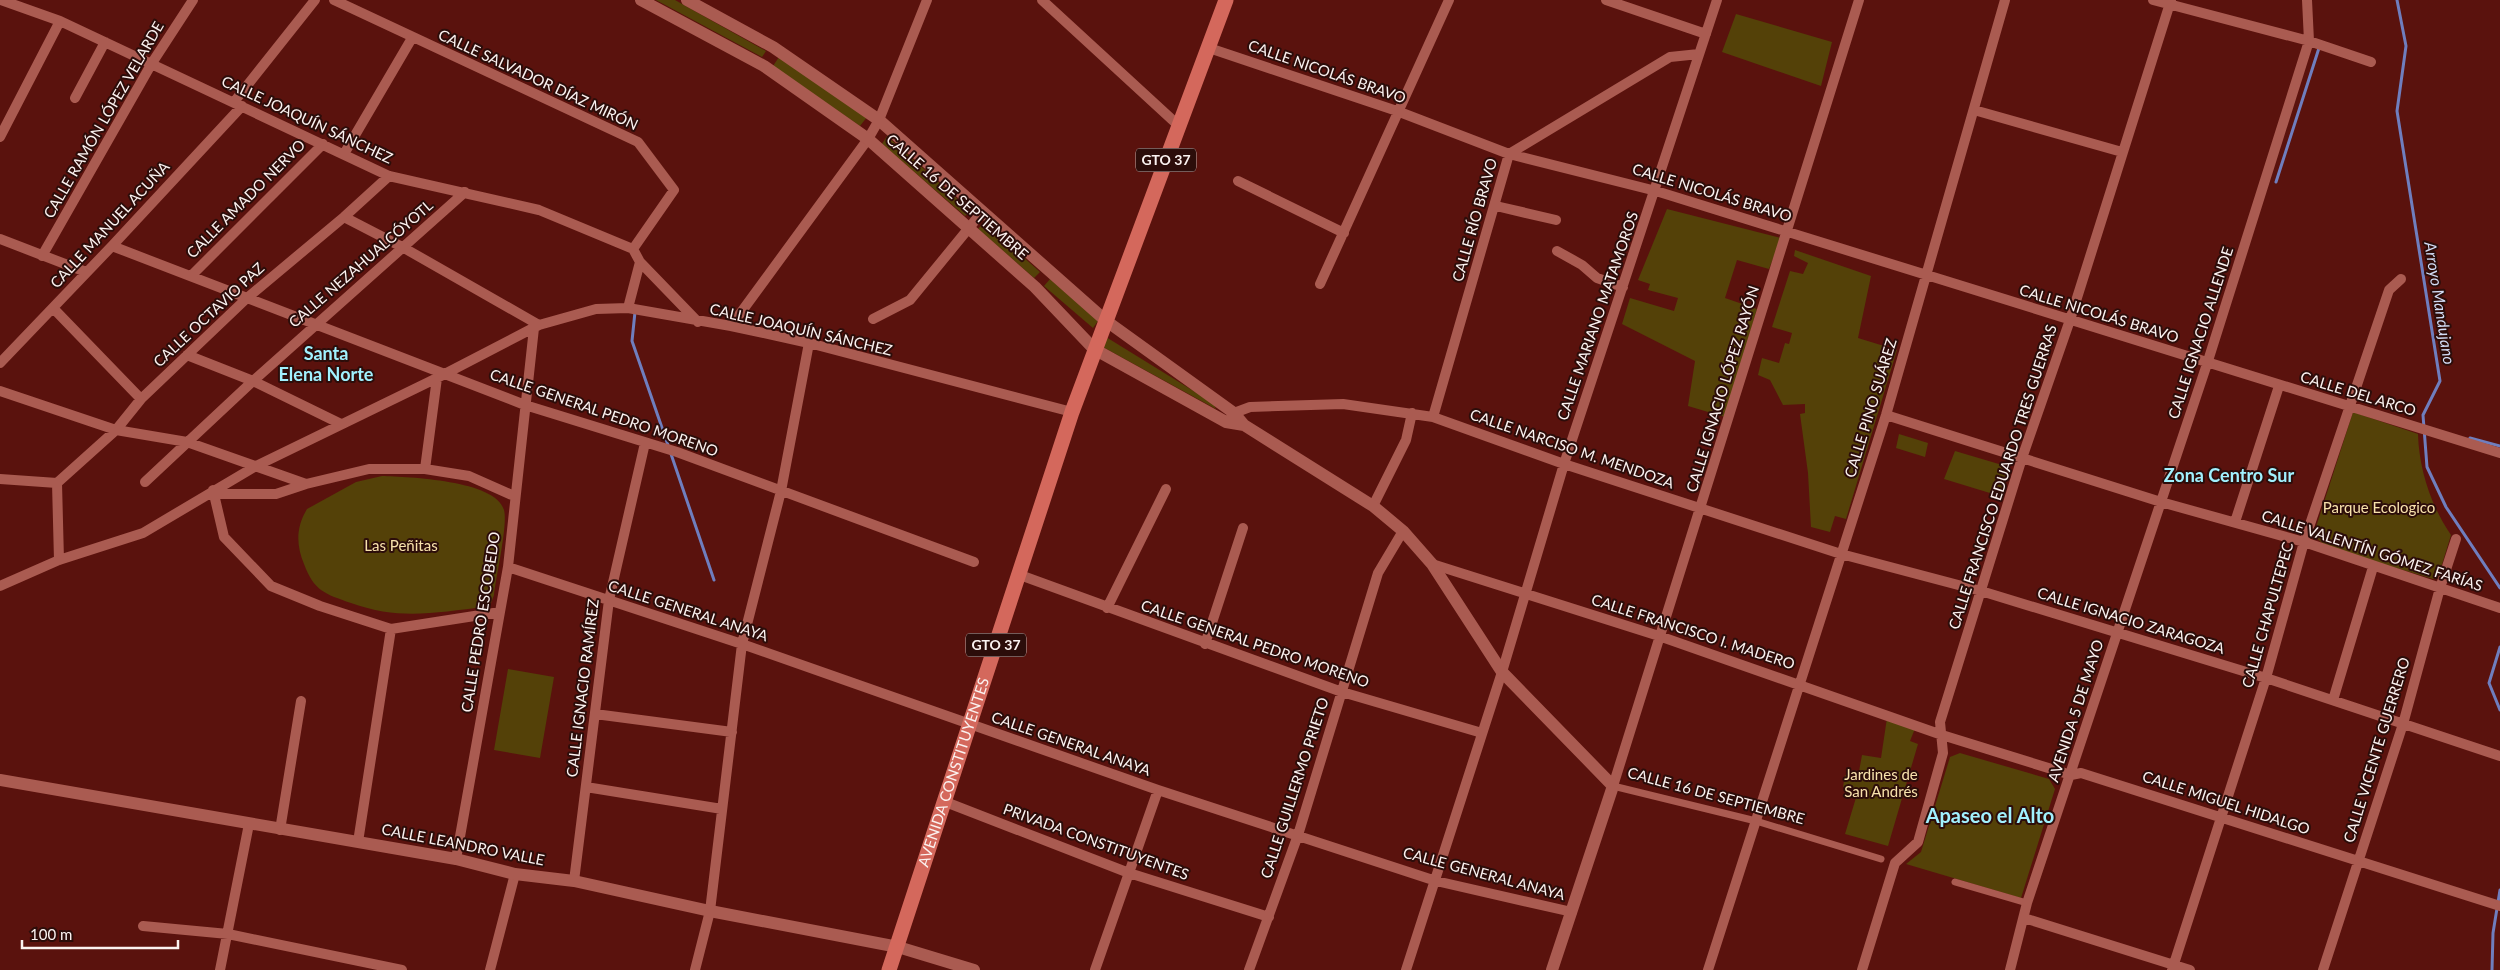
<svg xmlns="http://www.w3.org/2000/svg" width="2500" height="970" font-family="Lato,sans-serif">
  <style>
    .green { fill: #544108 }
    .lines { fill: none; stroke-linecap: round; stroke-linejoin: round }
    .stream { stroke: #6f7ebe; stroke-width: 3 }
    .pedestrian { stroke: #aa5b51; stroke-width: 7 }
    .minor { stroke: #aa5b51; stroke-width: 10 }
    .tertiary { stroke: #aa5b51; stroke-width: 12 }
    .primary { stroke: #d4685c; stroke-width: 15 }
    .labels { text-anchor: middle; stroke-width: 4; stroke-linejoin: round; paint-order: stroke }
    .shield { fill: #2c0d0a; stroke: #bdadab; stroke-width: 1 }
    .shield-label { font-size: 14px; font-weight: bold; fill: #fbf2f0 }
    .street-label { font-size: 15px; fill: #fbf2f0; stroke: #2c0d0a }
    .park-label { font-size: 15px; fill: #f8e2ac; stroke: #2c0d0a }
    .water-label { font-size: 16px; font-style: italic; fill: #d3ddf6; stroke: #2c0d0a }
    .quarter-label { font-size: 18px; font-weight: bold; fill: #a1f1fe; stroke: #2c0d0a }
    .district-label { font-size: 20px; font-weight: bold; fill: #a1f1fe; stroke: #2c0d0a }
  </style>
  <rect width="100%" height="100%" fill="#5a120d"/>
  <path class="green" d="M 656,0 L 675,0 L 766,51 L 762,57 Z
    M 1736,14 L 1832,42 L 1821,86 L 1722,52 Z
    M 779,57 L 867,117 L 860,126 L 773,66 Z
    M 887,136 L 971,211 L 965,216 L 882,144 Z
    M 1667,209 L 1781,238 L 1769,269 L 1737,260 L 1725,298 L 1757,309 L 1725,417 L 1688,406 L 1695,361 L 1622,324 L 1630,298 L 1674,311 L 1678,298 L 1648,290 L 1650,284 L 1638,280 Z
    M 984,222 L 1040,272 L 1034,278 L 978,229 Z
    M 1795,250 L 1871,276 L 1858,338 L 1897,350 L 1846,519 L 1835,516 L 1830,532 L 1811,527 L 1808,473 L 1800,414 L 1805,413 L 1805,404 L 1783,405 L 1770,380 L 1758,375 L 1762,358 L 1779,363 L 1785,343 L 1789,344 L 1792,333 L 1772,327 L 1790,271 L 1803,274 L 1808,263 L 1794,256 Z
    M 1050,279 L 1098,321 L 1093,328 L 1044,286 Z
    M 1106,337 L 1213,403 L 1216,409 L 1101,346 Z
    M 2353,412 L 2418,434 C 2419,469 2431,506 2451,535 L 2439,574 L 2433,579 L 2326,547 L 2317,538 L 2316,527 Z
    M 1899,434 L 1928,443 L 1925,457 L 1896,448 Z
    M 1955,451 L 2009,467 L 2003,497 L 1944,479 Z
    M 382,476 C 408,477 496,480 504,510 C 508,525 496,576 494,595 L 491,603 L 486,607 C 436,612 401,621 351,603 C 325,594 314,591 304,564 C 296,545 296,527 307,509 L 356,482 Z
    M 508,669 L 554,677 L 540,758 L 494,750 Z
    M 1887,718 L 1916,726 L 1910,741 L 1918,744 L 1888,846 L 1845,834 L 1858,791 L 1843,787 L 1845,775 L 1858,777 L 1862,755 L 1881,758 Z
    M 1960,753 L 2049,779 L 2055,789 L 2021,898 L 1906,864 L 1921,852 L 1950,757 Z"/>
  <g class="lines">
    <path class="stream" d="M 2397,0 L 2406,46 L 2397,111 L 2440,381 L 2423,415 L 2427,467 L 2446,507 L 2500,588
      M 2276,182 L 2319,48
      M 635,312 L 632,341 L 669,448
      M 2470,438 L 2500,446
      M 671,454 L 714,580
      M 2500,647 L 2489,683 L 2500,710
      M 2492,970 L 2493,933 L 2500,890"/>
    <path class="pedestrian" d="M 1613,786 L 1756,821 L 1881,859
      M 1955,882 L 2027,903"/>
    <path class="minor" d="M 1,0 L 60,21 L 389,176 L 539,210 L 633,249 L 640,262 L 698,322
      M 334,0 L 638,142 L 674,190 L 633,249
      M 1042,0 L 1179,126
      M 1606,0 L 1706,34
      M 2153,0 L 2309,41 L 2371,62
      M 1209,48 L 1397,111 L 1509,154 L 1656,191 L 2500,453
      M 75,98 L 105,42
      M 234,102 L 315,0
      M 1974,110 L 2122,152
      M 0,137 L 60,21
      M 344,154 L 412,38
      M 1238,181 L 1344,233
      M 1496,206 L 1556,220
      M 344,217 L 404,248 L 539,325
      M 0,239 L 86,272
      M 112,246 L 525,405 L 677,452 L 974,562
      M 1557,251 L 1582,265 L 1597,278 L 1623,287
      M 42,256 L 152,63 L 193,0
      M 191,276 L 323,144
      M 1320,284 L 1449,0
      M 53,308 L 141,399
      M 628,308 L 640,262
      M 873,319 L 910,300 L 982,212
      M 731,326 L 868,139 L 879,120 L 927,0
      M 187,355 L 253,381 L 341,424
      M 0,363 L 112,246 L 242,106
      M 0,391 L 116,430 L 187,442 L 306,484 L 369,469 L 425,469 L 469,476 L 514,496
      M 1886,415 L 2161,502 L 2304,542 L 2500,608
      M 1231,417 L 1234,413 L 1250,407 L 1343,404 L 1433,417 L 1564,464 L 1841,554 L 1981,591 L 2266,678 L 2500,756
      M 1433,417 L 1509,154 L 1670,57 L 1699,54
      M 425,469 L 437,378
      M 0,479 L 57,483 L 59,560
      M 145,482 L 253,381 L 465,192
      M 57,483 L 116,430 L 141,399 L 247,298 L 344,217 L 389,176
      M 213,490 L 224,537 L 271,586 L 320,606 L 391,629 L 500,612
      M 214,494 L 276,494 L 306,484
      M 1373,506 L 1406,440 L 1412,413
      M 2235,522 L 2279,386
      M 1432,564 L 1659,636 L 1942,735 L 2071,775 L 2081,773 L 2500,906
      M 508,567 L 742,644 L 1158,790 L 1436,881 L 1572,912
      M 1020,575 L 1342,692 L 1482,733
      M 0,586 L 59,560 L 143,533 L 256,466 L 437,378 L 539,325 L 596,309 L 628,308 L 731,326 L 809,343 L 1072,412
      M 1107,608 L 1166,489
      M 1205,644 L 1243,528
      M 2333,700 L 2373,567
      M 595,714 L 732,732
      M 1613,786 L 1859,0
      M 586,787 L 722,809
      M 943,801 L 1129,873 L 1269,917
      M 280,830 L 301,701
      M 358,842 L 391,629
      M 456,859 L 508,567 L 534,328
      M 574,881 L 609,600 L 645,443
      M 2024,918 L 2190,970
      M 143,926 L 228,934 L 402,970
      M 220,970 L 249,824
      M 490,970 L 515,874
      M 695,970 L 710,911 L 742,644 L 781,491 L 809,343
      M 1095,970 L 1158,790
      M 1249,970 L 1298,835 L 1378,573 L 1403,531
      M 1406,970 L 1502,672 L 1564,464 L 1717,0
      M 1708,970 L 1886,415 L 2005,0
      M 1862,970 L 1895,863 L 1918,842 L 1943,753 L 1940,722 L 2022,458 L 2070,320 L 2171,0
      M 2010,970 L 2027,903 L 2207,364 L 2309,41 L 2307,0
      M 2172,970 L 2266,678 L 2304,542 L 2389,290 L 2401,279
      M 2323,970 L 2403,724 L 2440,588 L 2456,539"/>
    <path class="tertiary" d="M 641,0 L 764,66 L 868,139 L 1035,287 L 1094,349 L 1226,422 L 1244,425
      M 687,0 L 773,47 L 879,120 L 1105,320 L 1234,413 L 1244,425 L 1373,506 L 1403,531 L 1432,564 L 1502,672 L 1613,786 L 1552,970
      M 0,780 L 456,859 L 515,874 L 574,881 L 710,911 L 898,947 L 974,970"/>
    <path class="primary" id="s1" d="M 889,970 L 1072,412 L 1226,0"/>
  </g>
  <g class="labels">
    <g class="shield">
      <rect x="1136" y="148.5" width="60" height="23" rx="4"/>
      <rect x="966" y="633.5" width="60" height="23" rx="4"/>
    </g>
    <g class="shield-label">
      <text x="1166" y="165">GTO 37</text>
      <text x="996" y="650">GTO 37</text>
    </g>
    <g class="street-label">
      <text transform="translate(1327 72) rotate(19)" y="5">CALLE NICOLÁS BRAVO</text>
      <text transform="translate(538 80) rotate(25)" y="5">CALLE SALVADOR DÍAZ MIRÓN</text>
      <text transform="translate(104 120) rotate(-60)" y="5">CALLE RAMÓN LÓPEZ VELARDE</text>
      <text transform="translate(307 120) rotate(25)" y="5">CALLE JOAQUÍN SÁNCHEZ</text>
      <text transform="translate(1712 193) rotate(17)" y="5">CALLE NICOLÁS BRAVO</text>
      <text transform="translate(957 197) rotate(41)" y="5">CALLE 16 DE SEPTIEMBRE</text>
      <text transform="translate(246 199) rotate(-45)" y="5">CALLE AMADO NERVO</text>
      <text transform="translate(1475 220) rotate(-74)" y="5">CALLE RÍO BRAVO</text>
      <text transform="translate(110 225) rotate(-47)" y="5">CALLE MANUEL ACUÑA</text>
      <text transform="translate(361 264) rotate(-41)" y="5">CALLE NEZAHUALCÓYOTL</text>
      <text transform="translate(2099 314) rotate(17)" y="5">CALLE NICOLÁS BRAVO</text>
      <text transform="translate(209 315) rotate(-43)" y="5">CALLE OCTAVIO PAZ</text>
      <text transform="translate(1598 316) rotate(-71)" y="5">CALLE MARIANO MATAMOROS</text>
      <text transform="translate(801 330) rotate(13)" y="5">CALLE JOAQUÍN SÁNCHEZ</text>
      <text transform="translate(2201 333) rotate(-72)" y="5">CALLE IGNACIO ALLENDE</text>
      <text transform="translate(1723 389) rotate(-73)" y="5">CALLE IGNACIO LÓPEZ RAYÓN</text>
      <text transform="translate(2358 394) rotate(17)" y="5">CALLE DEL ARCO</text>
      <text transform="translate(1871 408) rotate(-73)" y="5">CALLE PINO SUÁREZ</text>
      <text transform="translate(604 413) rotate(19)" y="5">CALLE GENERAL PEDRO MORENO</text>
      <text transform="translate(1572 449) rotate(19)" y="5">CALLE NARCISO M. MENDOZA</text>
      <text transform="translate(2003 477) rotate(-72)" y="5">CALLE FRANCISCO EDUARDO TRES GUERRAS</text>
      <text transform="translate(2372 551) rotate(18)" y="5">CALLE VALENTÍN GÓMEZ FARÍAS</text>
      <text transform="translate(688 611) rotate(18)" y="5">CALLE GENERAL ANAYA</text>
      <text transform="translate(2268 615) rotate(-74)" y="5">CALLE CHAPULTEPEC</text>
      <text transform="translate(2131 621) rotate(17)" y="5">CALLE IGNACIO ZARAGOZA</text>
      <text transform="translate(481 622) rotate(-81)" y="5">CALLE PEDRO ESCOBEDO</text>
      <text transform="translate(1693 632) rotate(18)" y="5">CALLE FRANCISCO I. MADERO</text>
      <text transform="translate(1255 644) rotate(19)" y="5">CALLE GENERAL PEDRO MORENO</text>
      <text transform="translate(583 688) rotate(-83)" y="5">CALLE IGNACIO RAMÍREZ</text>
      <text transform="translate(2076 711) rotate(-72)" y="5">AVENIDA 5 DE MAYO</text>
      <text transform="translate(1071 744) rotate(19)" y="5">CALLE GENERAL ANAYA</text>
      <text transform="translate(2377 750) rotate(-73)" y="5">CALLE VICENTE GUERRERO</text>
      <text dy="5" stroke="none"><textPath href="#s1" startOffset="208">AVENIDA CONSTITUYENTES</textPath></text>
      <text transform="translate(1295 788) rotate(-72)" y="5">CALLE GUILLERMO PRIETO</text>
      <text transform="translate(1716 796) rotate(15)" y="5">CALLE 16 DE SEPTIEMBRE</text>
      <text transform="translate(2226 803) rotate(18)" y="5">CALLE MIGUEL HIDALGO</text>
      <text transform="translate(1096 842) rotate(20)" y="5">PRIVADA CONSTITUYENTES</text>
      <text transform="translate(463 845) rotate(11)" y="5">CALLE LEANDRO VALLE</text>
      <text transform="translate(1484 874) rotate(15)" y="5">CALLE GENERAL ANAYA</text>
    </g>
    <g class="park-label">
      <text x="2379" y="513">Parque Ecologico</text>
      <text x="401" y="551">Las Peñitas</text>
      <text x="1881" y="780">Jardines de<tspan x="1881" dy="17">San Andrés</tspan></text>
    </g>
    <g class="water-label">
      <text transform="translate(2440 303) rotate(81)" y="6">Arroyo Mandujano</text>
    </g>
    <g class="quarter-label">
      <text x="326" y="360">Santa<tspan x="326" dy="21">Elena Norte</tspan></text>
      <text x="2229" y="482">Zona Centro Sur</text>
    </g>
    <g class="district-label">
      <text x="1990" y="823">Apaseo el Alto</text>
    </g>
  </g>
  <path d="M22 940v8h156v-8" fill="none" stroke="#fbf2f0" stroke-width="2.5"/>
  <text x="30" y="940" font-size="15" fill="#fbf2f0" stroke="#2c0d0a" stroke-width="4" paint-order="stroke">100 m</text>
</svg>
